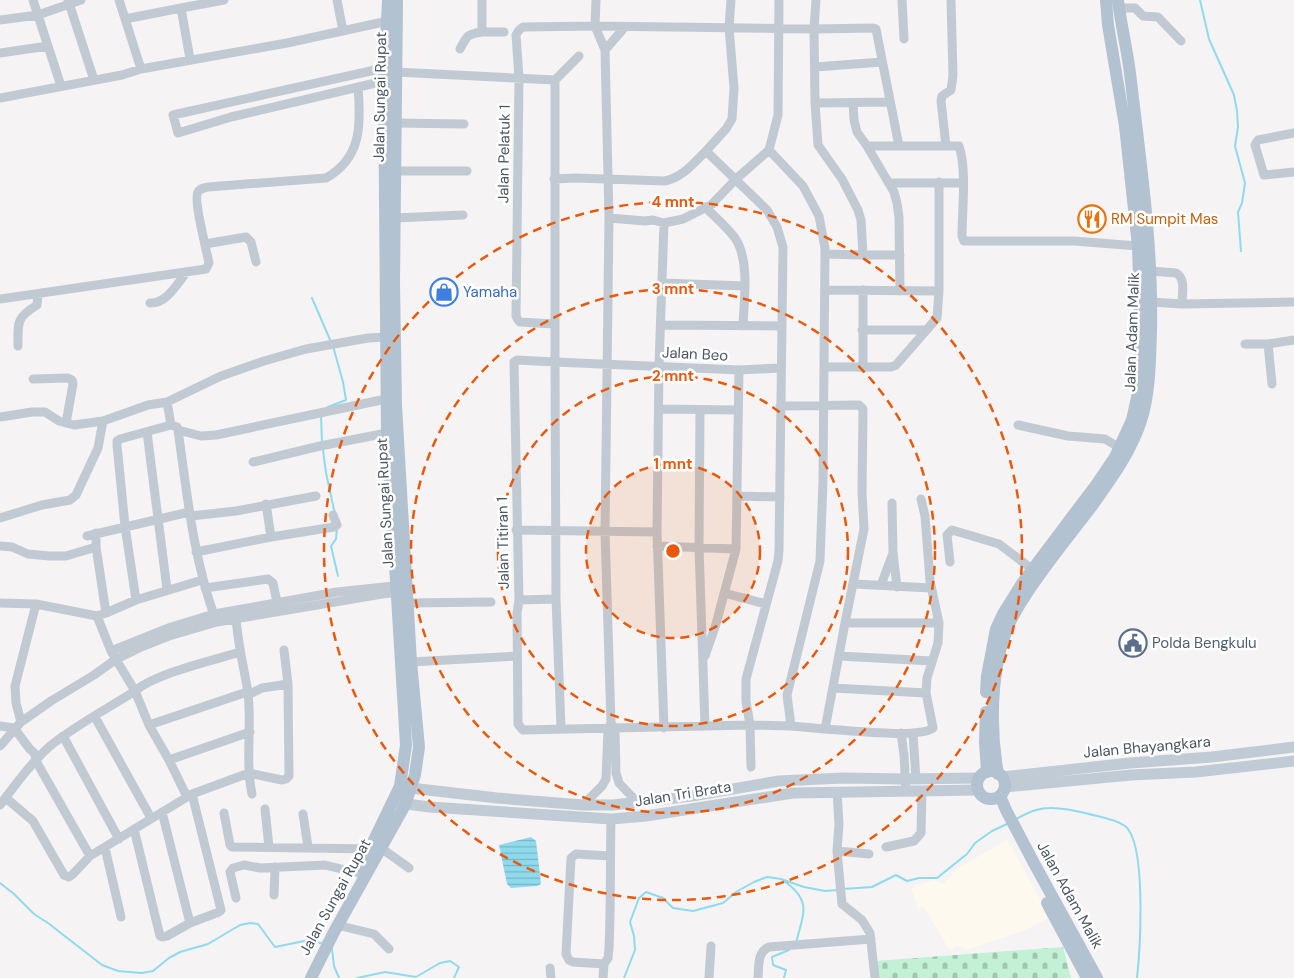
<svg xmlns="http://www.w3.org/2000/svg" width="1294" height="978" font-family="'DM Sans',sans-serif">
  <style>
    .commercial { fill: #fdf9ef }
    .cemetery { fill: url(#cemetery-stones) }
    .water { fill: url(#water-rules) }
    .lines { fill: none; stroke-linecap: round; stroke-linejoin: round }
    .stream { stroke: #90daee; stroke-width: 2 }
    .street { stroke: #c1cad2; stroke-width: 9 }
    .secondary { stroke: #c1cbd6; stroke-width: 11 }
    .primary { stroke: #b3c2d1; stroke-width: 12 }
    .ring { fill: none; stroke: #e8590c; stroke-width: 2.5; stroke-dasharray: 9 6 }
    .labels { text-anchor: middle; stroke-width: 5; stroke-linejoin: round; paint-order: stroke }
    .street-label { font-size: 15px; fill: #4a5661; stroke: #fff }
    .food-label { font-size: 15px; fill: #c56008; stroke: #fff; text-anchor: start }
    .shop-label { font-size: 15px; fill: #366cbe; stroke: #fff; text-anchor: start }
    .service-label { font-size: 15px; fill: #4e5e75; stroke: #fff; text-anchor: start }
    .centre { fill: #e8590c; stroke: #fff; stroke-width: 2.5 }
    .ring-label { font-size: 15px; text-anchor: middle; font-weight: bold; fill: #e8590c; stroke: #fff; stroke-width: 5; stroke-linejoin: round; paint-order: stroke }
  </style>
  <defs>
    <pattern id="cemetery-stones" width="16" height="16" patternUnits="userSpaceOnUse" patternTransform="scale(1.25)"><rect width="16" height="16" fill="#c3f1d5"/><path d="M2 7V4a2 2 0 0 1 4 0v3zM10 15v-3a2 2 0 0 1 4 0v3z" fill="#a0c6b0"/></pattern>
    <pattern id="water-rules" width="6" height="5" patternUnits="userSpaceOnUse" patternTransform="scale(1.25)"><rect width="6" height="5" fill="#90daee"/><path d="M0 2.5h6" fill="none" stroke="#78b4c4"/></pattern>
  </defs>
  <rect width="100%" height="100%" fill="#f5f3f3"/>
  <path class="commercial" d="M 1007,840 L 1050,917 L 1026,930 L 967,950 L 956,945 L 950,951 L 923,906 L 918,909 L 911,887 L 934,880 L 944,884 L 956,869 Z"/>
  <path class="cemetery" d="M 1063,947 L 1071,978 L 877,978 L 876,961 Z"/>
  <path class="water" d="M 531,837 L 536,841 L 541,884 L 537,886 L 511,888 L 507,884 L 499,845 Z"/>
  <g class="lines">
    <path class="stream" d="M 1200,0 L 1209,39 L 1234,95 L 1237,111 L 1238,127 L 1235,146 L 1245,183 L 1242,203 L 1238,212 L 1241,251
      M 312,298 L 331,342
      M 328,407 L 346,400 L 343,382 L 333,346
      M 321,415 L 322,442
      M 323,450 L 326,473 L 335,514
      M 337,528 L 336,539 L 331,546 L 338,576
      M 1016,819 C 1022,816 1029,812 1036,810 C 1051,805 1074,810 1089,814 C 1100,817 1115,819 1125,826 C 1147,843 1140,950 1137,978
      M 783,880 C 812,901 804,911 796,943
      M 0,883 L 14,894 L 34,914 L 48,923 L 102,965 L 118,971 L 142,973 L 153,971 L 169,958 L 180,952 L 208,944 L 240,925 L 250,923 L 258,924 L 275,947 L 309,940 L 324,944
      M 843,889 L 872,887 L 896,875 L 907,881 L 919,878 L 937,878 L 967,854 L 975,843 L 992,831 L 1007,824
      M 332,949 L 334,966 L 339,978
      M 357,978 L 385,972 L 416,977 L 440,963 L 450,961 L 459,967 L 454,978
      M 624,978 L 635,950 L 634,936 L 630,922 L 639,898 L 646,892 L 663,898 L 673,908 L 693,911 L 723,903 L 736,892 L 754,882 L 767,877 L 781,879 L 804,887 L 825,891 L 838,890
      M 784,978 L 786,970 L 773,965 L 772,957 L 789,950"/>
    <path class="street" d="M 33,0 L 61,86
      M 68,0 L 94,80
      M 119,0 L 141,69
      M 337,0 L 343,31
      M 482,0 L 482,32 L 504,32
      M 596,0 L 595,26 L 605,50 L 609,218 L 605,532 L 611,723 L 615,729 L 616,773 L 619,783 L 638,803
      M 731,0 L 729,27 L 734,88 L 732,119 L 726,129 L 706,151 L 767,210 L 777,227 L 783,247 L 779,550 L 778,561 L 746,679 L 746,701 L 750,725 L 751,767
      M 816,0 L 814,29 L 873,28 L 876,29 L 899,146
      M 902,0 L 904,39
      M 1119,8 L 1135,8 L 1143,16 L 1158,17 L 1181,41
      M 125,19 L 181,8
      M 0,20 L 38,15 L 81,0
      M 460,49 C 467,36 467,34 482,32
      M 605,50 L 624,28
      M 0,53 L 48,46
      M 579,56 L 555,80 L 555,362 L 517,360 L 514,362 L 519,600 L 517,613 L 518,724 L 523,730 L 750,725 L 791,726 L 787,695 L 820,561 L 823,481 L 825,248 L 819,216 L 803,186 L 769,150
      M 190,59 L 181,8 L 224,0
      M 815,67 L 882,62
      M 396,72 L 555,80
      M 384,81 L 231,117 L 178,133 L 173,115 L 384,68
      M 0,98 L 122,75 L 141,69 L 287,43 L 388,21
      M 815,103 L 890,102
      M 853,103 L 854,120 L 857,132 L 867,146 L 894,192 L 897,203 L 899,217 L 900,291
      M 396,123 L 464,124
      M 1294,133 L 1258,140 L 1255,145 L 1264,175 L 1294,172
      M 867,146 L 959,146 C 967,169 962,211 962,236 L 964,241 L 1074,241 L 1138,246
      M 946,146 L 941,101 L 942,96 L 951,90 L 953,75 L 951,0
      M 395,171 L 467,171
      M 554,179 L 576,178 L 665,181 C 683,177 694,163 706,151
      M 889,183 L 963,183
      M 705,207 C 715,217 727,227 735,238 C 750,260 744,300 743,326
      M 395,218 L 463,215
      M 609,218 L 645,221 L 653,220 L 664,223 L 683,219 L 711,205 L 736,179 L 769,150 L 778,115 L 779,0
      M 664,223 L 659,365 L 657,532 L 664,728
      M 205,244 L 246,237 L 251,242 L 256,262
      M 825,254 L 863,255
      M 1150,271 L 1176,273 C 1186,278 1182,294 1182,304 L 1151,302
      M 663,283 L 745,286
      M 825,290 L 939,291
      M 863,290 L 863,368
      M 0,299 L 206,269 L 209,263 C 207,252 193,199 198,192 C 200,188 204,188 208,187 L 326,178 C 362,158 361,124 358,87
      M 150,303 C 166,304 177,284 186,273
      M 1182,304 L 1294,302
      M 554,324 L 520,322 L 518,320 L 516,316 L 519,78 L 516,35 L 519,30 L 523,27 L 595,26 L 814,29 L 815,103 L 818,145 L 842,179 L 858,210 L 861,220 L 863,255 L 900,255
      M 662,325 L 781,326
      M 862,330 L 925,330
      M 1245,344 L 1268,344 L 1294,340
      M 1268,344 L 1272,384
      M 18,346 C 18,322 16,318 37,305 L 38,294
      M 825,367 L 891,367 L 896,365 L 937,318 L 939,291 L 939,182
      M 33,379 L 68,378 L 72,380 L 73,384 L 66,423
      M 167,402 L 171,425
      M 780,406 L 859,405 L 863,409 L 862,492 L 864,529 L 845,623 L 825,729 C 846,730 919,739 933,728 L 926,693 L 927,678 L 938,643 L 939,623 L 930,581 L 925,516 L 921,499
      M 659,409 L 738,410
      M 700,410 L 699,547 L 705,726
      M 0,417 L 32,412 L 45,412 L 59,421 L 74,425 L 103,421 L 148,405 L 167,402 L 221,376 L 264,361 L 306,349 L 368,338 L 386,337
      M 1018,425 L 1068,436 L 1105,439 L 1120,448
      M 178,430 C 187,493 193,557 215,618
      M 147,432 L 167,589
      M 253,462 L 320,446 L 387,433
      M 737,496 L 780,497
      M 892,503 L 893,553 L 897,587
      M 266,504 L 271,537
      M 191,516 L 236,511 L 316,496
      M 0,518 L 42,505 L 70,500 L 76,495 L 98,448 L 103,421
      M 516,530 L 657,532
      M 96,533 L 96,547 L 106,613
      M 87,536 L 189,512
      M 0,546 L 12,547 L 28,554 L 49,556 L 66,556 L 96,547
      M 657,546 L 736,549
      M 196,552 L 271,537 L 334,527 L 337,525 L 333,515
      M 950,562 L 947,535 L 952,530 L 999,544 L 1036,572
      M 854,584 L 931,588
      M 881,585 L 893,553
      M 205,588 L 268,579 L 273,583 L 278,607
      M 724,593 L 766,604
      M 136,600 L 125,526 L 117,445 L 117,441 L 120,439 L 171,425 L 177,427 L 178,430 L 201,436 L 216,435 L 386,399
      M 519,600 L 556,599
      M 0,603 L 36,604 L 97,616 L 106,613 L 136,600 L 202,580
      M 408,603 L 491,602
      M 236,615 C 237,642 244,667 248,693 C 252,726 245,761 252,794
      M 97,616 L 111,651 L 135,691 L 149,725 L 169,760 L 187,797
      M 845,623 L 939,623
      M 111,651 L 171,627 L 214,614 L 337,592 L 394,586
      M 705,656 L 716,624 L 736,549 L 739,370
      M 839,656 L 932,661
      M 411,662 L 517,656
      M 833,688 L 926,693
      M 95,717 L 151,818
      M 21,722 L 16,703 L 15,686 L 36,604
      M 149,725 L 247,692 L 252,693 L 262,688 L 288,684 L 284,650
      M 0,726 L 14,728 L 29,748 L 35,754 L 36,761 L 90,856
      M 791,726 L 825,729
      M 561,728 L 556,599 L 555,362 L 739,370 L 780,368
      M 901,733 L 904,755 L 906,791
      M 913,734 L 916,779
      M 63,736 L 119,839
      M 0,746 L 21,722 L 51,701 L 94,675 L 115,660 L 141,647 L 169,636 L 217,622 L 382,594 L 402,592
      M 169,760 L 250,732
      M 837,792 L 839,824 L 837,851 L 869,854
      M 6,798 L 33,821 L 64,875 L 69,877 L 73,874 L 90,856 L 192,794 L 249,773 L 282,780 L 286,779 L 289,776 L 288,684
      M 0,805 C 15,785 31,763 50,746 C 76,725 107,709 135,691 C 156,673 212,661 240,652
      M 583,805 L 602,786 L 606,779 L 608,729 L 610,725
      M 265,809 L 269,847
      M 162,812 L 190,923
      M 224,813 L 230,845 L 232,847 L 373,849
      M 303,814 L 308,847
      M 134,829 L 160,936 L 163,937 L 167,936 L 190,923 L 219,912 L 221,910 L 192,794
      M 886,847 L 914,841 L 921,833 L 922,791
      M 105,848 L 121,917
      M 381,848 L 409,868
      M 837,851 L 842,904 L 862,920 L 870,933 L 875,978
      M 274,895 L 275,867
      M 236,898 L 230,872 L 233,868 L 244,865 L 260,868 L 325,865 L 366,875
      M 337,925 L 374,934 L 389,949
      M 604,964 L 573,962 L 569,960 L 566,954 L 571,858 L 576,854 L 610,856
      M 550,968 L 551,978
      M 603,978 L 604,964 L 608,958 L 609,948 C 611,905 610,862 611,819
      M 709,978 L 711,946
      M 758,978 C 759,966 757,952 769,947 L 871,939"/>
    <path class="secondary" d="M 1002,777 L 1130,763 L 1212,757 L 1294,747
      M 402,787 L 497,798 L 583,805 L 613,805 L 692,796 L 779,781 L 843,778 L 905,779 L 979,778
      M 1005,787 L 1131,775 L 1196,772 L 1294,761
      M 398,803 L 430,807 L 611,819 L 646,816 L 793,793 L 978,790"/>
    <path class="primary" d="M 986,692 L 987,676 L 996,629 L 1003,614 L 1023,582 L 1096,485 L 1115,457 L 1132,420 L 1138,393 L 1141,347 L 1138,246 L 1125,126 L 1108,25 L 1106,0
      M 986,712 L 985,742 L 987,772
      M977 785a14 14 0 1 1 28 0a14 14 0 1 1-28 0Z
      M 998,774 C 989,724 990,653 1017,609 C 1038,573 1067,539 1092,506 C 1111,479 1131,452 1141,421 C 1150,393 1150,360 1151,331 C 1153,245 1140,159 1130,73 C 1127,49 1121,25 1118,0
      M 1000,796 L 1006,810 L 1035,865 L 1097,978
      M 361,867 L 400,786 L 406,745 L 387,433 L 384,81 L 388,0
      M 1047,903 L 1087,978
      M 311,978 L 334,932 L 405,805 L 415,775 L 419,747 L 411,662 L 396,405 L 394,283 L 397,0"/>
  </g>
  <circle cx="673" cy="551" r="87" fill="#e8590c" fill-opacity=".12"/>
  <g class="ring">
    <circle cx="673" cy="551" r="87"/>
    <circle cx="673" cy="551" r="175"/>
    <circle cx="673" cy="551" r="262"/>
    <circle cx="673" cy="551" r="349"/>
  </g>
  <defs>
    <g id="restaurant-ring" transform="scale(1.4375)"><circle r="9.5" fill="#fff" stroke="#e8710a" stroke-width="1.5"/><path d="M-5-6h1v4h1v-4h1v4h1v-4h1v5L-1.5 .5V6h-2V.5L-5-1ZM5-6V6H3V1.5H1.5Q1.5-4 5-6Z" fill="#e8710a"/></g>
    <g id="shop-ring" transform="scale(1.4375)"><circle r="9.5" fill="#fff" stroke="#3f7fe0" stroke-width="1.5"/><path d="M-5-2.5h2.3a2.7 3.5 0 0 1 5.4 0H5L5.5 6h-11ZM-1.5-2.5h3a1.5 2.3 0 0 0-3 0Z" fill="#3f7fe0"/></g>
    <g id="civic-ring" transform="scale(1.4375)"><circle r="9.5" fill="#fff" stroke="#5c6f8a" stroke-width="1.5"/><path d="M-.6-6.5H3V-4.5H.6V-3L4-1V1h2V6H-6V1h2V-1L-.6-3ZM-1.2 2.5V6h2.4V2.5Z" fill="#5c6f8a"/></g>
  </defs>
  <g fill-rule="evenodd">
    <use href="#restaurant-ring" x="1092" y="219"/>
    <use href="#shop-ring" x="444" y="292"/>
    <use href="#civic-ring" x="1133" y="643"/>
  </g>
  <g class="labels">
    <g class="street-label">
      <text transform="translate(380 97) rotate(-89)" y="5">Jalan Sungai Rupat</text>
      <text transform="translate(504 154) rotate(-89)" y="5">Jalan Pelatuk 1</text>
      <text transform="translate(1132 332) rotate(-88)" y="5">Jalan Adam Malik</text>
      <text transform="translate(695 354) rotate(3)" y="5">Jalan Beo</text>
      <text transform="translate(385 503) rotate(-93)" y="5">Jalan Sungai Rupat</text>
      <text transform="translate(503 543) rotate(-91)" y="5">Jalan Titiran 1</text>
      <text transform="translate(1147 747) rotate(-5)" y="5">Jalan Bhayangkara</text>
      <text transform="translate(683 794) rotate(-9)" y="5">Jalan Tri Brata</text>
      <text transform="translate(1070 895) rotate(61)" y="5">Jalan Adam Malik</text>
      <text transform="translate(335 897) rotate(-61)" y="5">Jalan Sungai Rupat</text>
    </g>
    <g class="food-label">
      <text x="1111" y="224">RM Sumpit Mas</text>
    </g>
    <g class="shop-label">
      <text x="463" y="297">Yamaha</text>
    </g>
    <g class="service-label">
      <text x="1152" y="648">Polda Bengkulu</text>
    </g>
  </g>
  <circle cx="673" cy="551" r="8" class="centre"/>
  <g class="ring-label">
    <text x="673" y="207">4 mnt</text>
    <text x="673" y="294">3 mnt</text>
    <text x="673" y="381">2 mnt</text>
    <text x="673" y="469">1 mnt</text>
  </g>
</svg>
